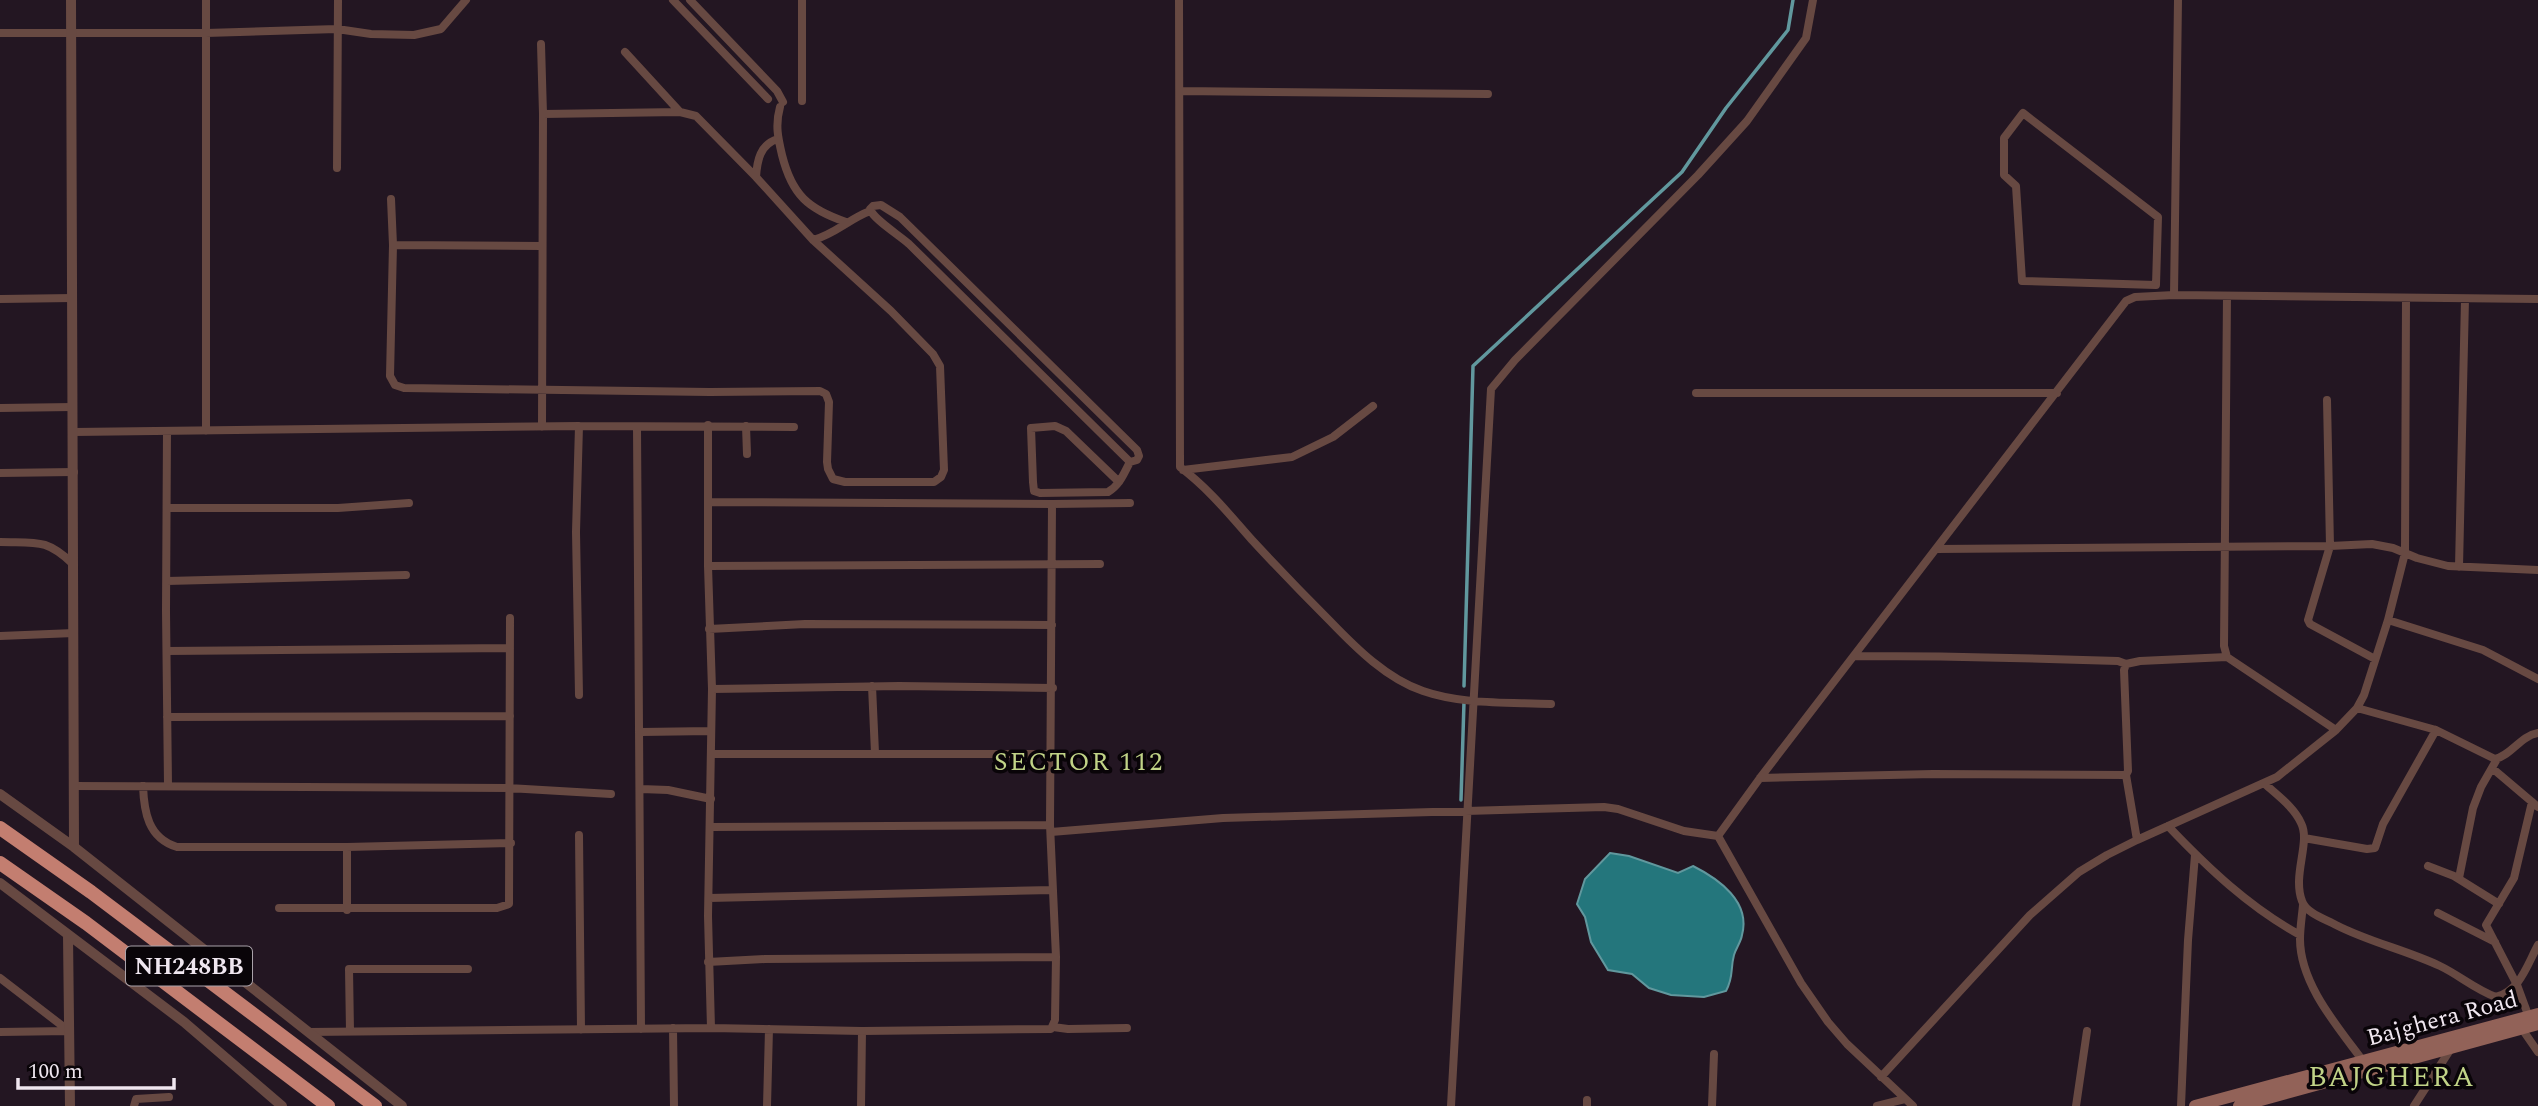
<svg xmlns="http://www.w3.org/2000/svg" width="2538" height="1106" font-family="Spectral,serif">
  <style>
    .water { fill: #24767c; stroke: #61989e; stroke-width: 2 }
    .lines { fill: none; stroke-linecap: round; stroke-linejoin: round }
    .stream { stroke: #61989e; stroke-width: 3.5 }
    .minor { stroke: #674942; stroke-width: 8 }
    .tertiary { stroke: #674942; stroke-width: 10 }
    .secondary { stroke: #926258; stroke-width: 12 }
    .trunk { stroke: #c37e70; stroke-width: 14 }
    .trunk-bridge { stroke: #c37e70; stroke-width: 14 }
    .labels { text-anchor: middle; stroke-width: 7; stroke-linejoin: round; paint-order: stroke }
    .shield { fill: #090408; stroke: #aaa2aa; stroke-width: 2 }
    .shield-label { font-size: 23px; font-weight: bold; fill: #efe6ef }
    .street-label { font-size: 24px; fill: #efe6ef; stroke: #090408 }
    .neighbourhood-label { font-size: 26px; letter-spacing: 2px; fill: #c1d387; stroke: #090408 }
    .quarter-label { font-size: 28px; letter-spacing: 2px; fill: #c1d387; stroke: #090408 }
  </style>
  <rect width="100%" height="100%" fill="#231622"/>
  <path class="water" d="M 1610,853 L 1629,856 L 1678,873 L 1693,866 C 1719,879 1751,902 1742,935 C 1741,942 1736,948 1734,955 C 1730,970 1734,976 1726,991 L 1704,997 L 1671,995 L 1649,988 L 1632,974 L 1608,970 L 1591,942 L 1585,917 L 1577,904 L 1585,879 Z"/>
  <g class="lines">
    <path class="stream" d="M 1464,686 L 1473,366 L 1682,172 L 1726,108 L 1788,30 L 1793,0
      M 1461,800 L 1464,702"/>
    <path class="minor" d="M 206,0 L 206,431
      M 673,0 L 768,99
      M 690,0 L 777,91 L 783,102
      M 802,0 L 802,101
      M 1179,0 L 1180,467 C 1208,488 1229,514 1252,540 C 1277,567 1303,594 1330,621 C 1356,648 1387,679 1423,691 C 1463,705 1510,702 1551,704
      M 0,33 L 206,33 L 337,29 L 371,34 L 414,35 L 441,29 L 466,0
      M 541,44 L 543,114
      M 625,52 L 680,112
      M 1180,91 L 1488,94
      M 780,107 C 775,125 778,138 782,155 C 792,195 808,209 846,222
      M 2023,113 L 2158,217 L 2156,285 L 2022,281 L 2016,186 L 2004,175 L 2004,138 Z
      M 337,168 L 338,0
      M 391,199 L 393,245 L 390,376 L 395,385 L 404,388 L 710,392 L 820,391 L 826,394 L 829,402 L 827,462 L 828,469 L 833,479 L 845,482 L 934,482 L 941,477 L 944,470 L 940,366 L 933,354 L 891,311 L 813,240 L 756,177 C 757,161 760,144 778,139
      M 881,205 L 900,217 L 1137,450 L 1139,456 L 1137,460 L 1130,462 L 1127,459 L 909,244 C 899,235 873,219 870,209 L 873,206 Z
      M 813,240 C 835,234 849,219 870,211
      M 393,245 L 542,246
      M 2174,295 L 2178,0
      M 2227,296 L 2224,646 L 2227,657
      M 0,299 L 73,298
      M 1696,393 L 2057,393
      M 2327,400 L 2330,546 L 2308,620 L 2310,624 L 2375,659
      M 0,408 L 73,407
      M 708,425 L 708,566 L 712,689 L 708,916 L 711,1028
      M 746,426 L 747,454
      M 542,427 L 543,114 L 680,112 L 696,116 L 756,177
      M 637,427 L 641,1029
      M 167,431 L 166,611 L 168,785
      M 74,432 L 579,426
      M 1183,470 L 1292,457 L 1333,437 L 1373,406
      M 0,473 L 74,472
      M 1119,482 L 1066,431 L 1055,426 L 1031,428 L 1033,482 L 1034,491 L 1040,493 L 1108,492 C 1120,485 1124,473 1130,462
      M 709,502 L 1052,504 L 1130,503
      M 167,508 L 338,508 L 409,503
      M 0,542 C 36,543 46,538 73,564
      M 1936,549 L 2330,546 L 2372,544 L 2393,548 L 2417,558 L 2448,566 L 2538,570
      M 708,566 L 1100,564
      M 2459,567 L 2465,299
      M 167,581 L 406,575
      M 2388,620 L 2483,650 L 2538,679
      M 709,629 L 805,624 L 1052,625
      M 0,636 L 74,633
      M 167,651 L 510,648
      M 1854,656 C 1942,656 2030,658 2118,661 L 2126,664
      M 872,686 L 875,753
      M 712,689 L 899,686 L 1053,688
      M 579,695 L 576,532 L 579,426 L 794,427
      M 2357,708 L 2436,730 L 2495,759 C 2512,755 2520,736 2538,733
      M 167,717 L 510,716
      M 641,732 L 711,731
      M 711,754 L 1050,754
      M 2492,768 L 2538,807
      M 2126,775 L 2137,840
      M 1760,778 L 1933,774 L 2126,775 L 2128,771 L 2124,670 L 2126,664 L 2140,661 L 2227,657 L 2336,730
      M 2265,784 C 2277,795 2294,807 2301,823 C 2311,842 2292,875 2302,901 C 2306,913 2325,919 2336,925 C 2369,942 2406,950 2440,966 C 2459,975 2476,990 2496,997 C 2520,991 2527,965 2538,945
      M 73,786 L 508,788 L 611,794
      M 143,786 C 144,812 148,838 177,847 L 347,847 L 511,843
      M 641,789 L 668,790 L 711,799
      M 2168,826 C 2208,868 2249,907 2300,935
      M 711,827 L 1050,825
      M 1051,832 L 1223,818 L 1604,807 L 1618,809 L 1684,831 L 1718,836
      M 579,835 L 581,1030
      M 1718,836 L 1760,778 L 2126,301 L 2135,297 L 2174,295 L 2538,299
      M 1718,836 L 1801,983 L 1828,1022 L 1847,1044 L 1913,1106
      M 2304,838 L 2367,849 L 2375,848 L 2383,824 L 2436,730
      M 2428,866 L 2454,876 L 2499,904
      M 2459,878 L 2473,808 L 2481,787 L 2497,759
      M 709,898 L 1053,890
      M 2303,905 C 2302,916 2300,928 2300,939 C 2300,984 2338,1027 2363,1061
      M 279,908 L 497,908 L 509,904 L 510,618
      M 347,910 L 347,847
      M 2438,913 L 2495,942
      M 708,962 L 765,959 L 1056,957
      M 0,978 L 69,1031
      M 2530,1020 L 2517,985 L 2486,925 L 2514,878 L 2532,802
      M 2520,1026 L 2538,1052
      M 1053,1027 L 1068,1029 L 1127,1028
      M 673,1028 L 674,1106
      M 350,1031 L 349,969 L 468,969
      M 0,1032 L 69,1031
      M 308,1032 L 711,1028 L 862,1031 L 1051,1029 L 1055,1020 L 1056,957 L 1050,825 L 1052,504
      M 1881,1077 L 2030,915 L 2079,872 L 2107,855 L 2137,840 L 2277,777 L 2336,730 L 2357,708 L 2364,695 L 2388,620 L 2405,553 L 2406,299
      M 134,1106 L 136,1099 L 169,1097
      M 767,1106 L 769,1029
      M 861,1106 L 862,1031
      M 1451,1106 L 1491,389 L 1515,360 L 1698,175 L 1747,121 L 1806,38 L 1813,0
      M 1587,1106 L 1587,1100
      M 1712,1106 L 1714,1054
      M 1877,1106 L 1905,1099
      M 2076,1106 L 2087,1031
      M 2181,1106 L 2188,940 L 2195,855
      M 2414,1106 L 2450,1050"/>
    <path class="tertiary" d="M 71,0 L 74,847
      M 0,794 L 74,847 L 402,1106
      M 0,883 L 184,1022 L 282,1106
      M 68,936 L 70,1106"/>
    <path class="secondary" d="M 2195,1106 L 2538,1014
      M 2239,1106 L 2538,1024"/>
    <path class="trunk" d="M 0,863 L 86,923 L 328,1106"/>
    <path class="trunk-bridge" d="M 0,828 L 91,892 L 375,1106"/>
  </g>
  <g class="labels">
    <rect class="shield" x="126" y="946.5" width="126" height="39" rx="5"/>
    <g class="shield-label">
      <text x="189" y="974">NH248BB</text>
    </g>
    <g class="street-label">
      <text transform="translate(2442 1018) rotate(-15)" y="8">Bajghera Road</text>
    </g>
    <g class="neighbourhood-label">
      <text x="1079" y="770">SECTOR 112</text>
    </g>
    <g class="quarter-label">
      <text x="2392" y="1086">BAJGHERA</text>
    </g>
  </g>
  <path d="M18 1078v10h156v-10" fill="none" stroke="#efe6ef" stroke-width="3.5"/>
  <text x="28" y="1078" font-size="21" fill="#efe6ef" stroke="#090408" stroke-width="5" paint-order="stroke">100 m</text>
</svg>
